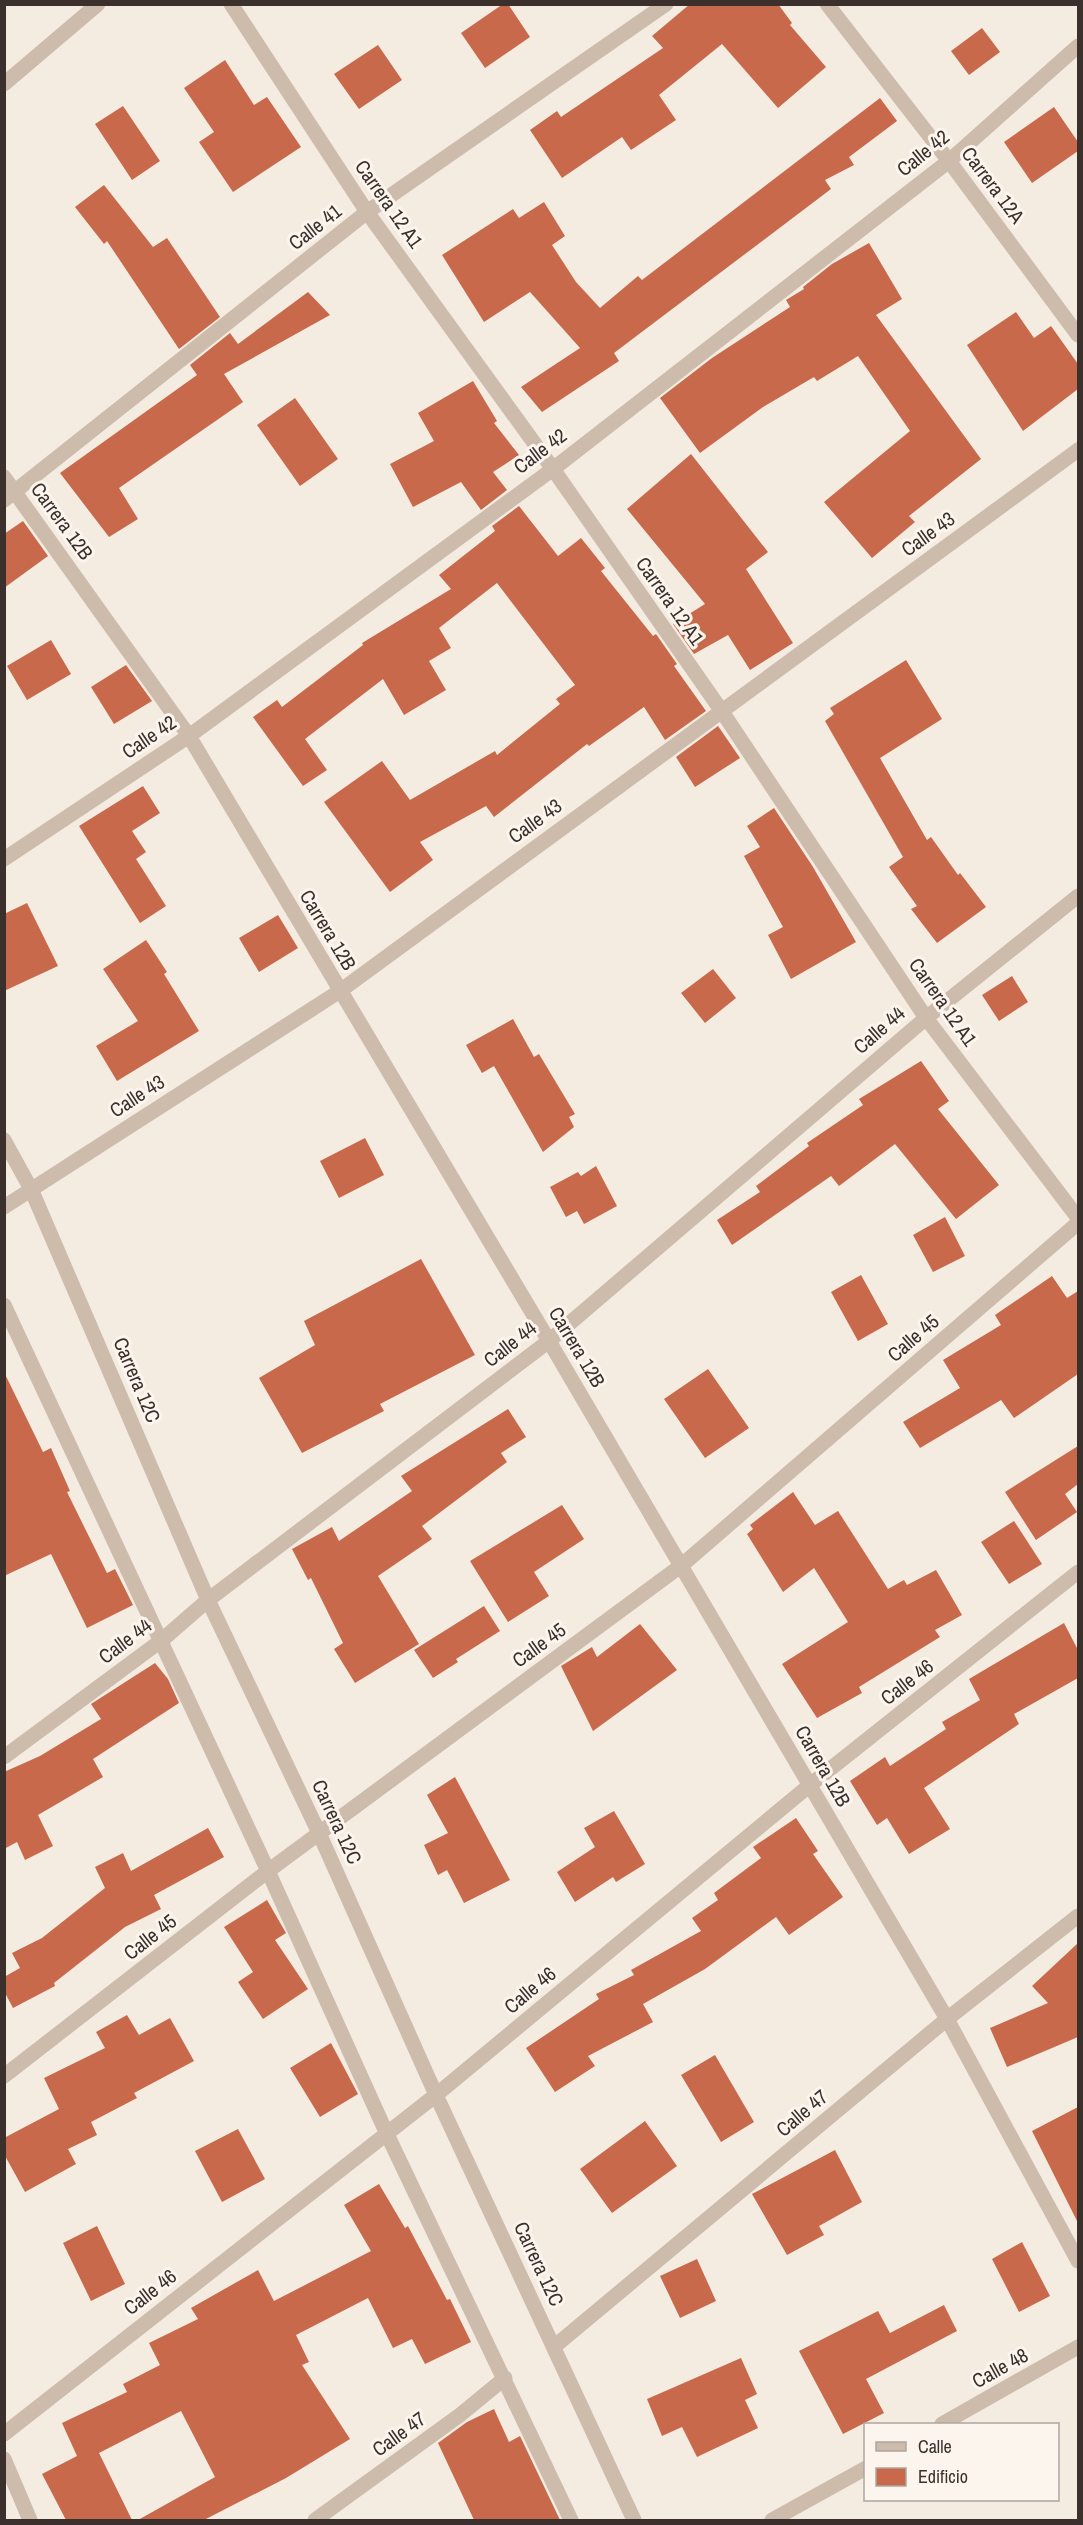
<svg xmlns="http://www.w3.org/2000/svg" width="1083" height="2525" font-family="'Archivo Narrow',sans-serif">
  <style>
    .building { fill: #c8694b }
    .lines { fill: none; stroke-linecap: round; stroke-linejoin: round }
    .minor { stroke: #cdbbac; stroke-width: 15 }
    .labels { text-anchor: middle; stroke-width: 6; stroke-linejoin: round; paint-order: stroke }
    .street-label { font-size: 20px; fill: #3b302b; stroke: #fbf5ee }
  </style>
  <rect width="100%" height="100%" fill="#f4ebe1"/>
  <path class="building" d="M 503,4 L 508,4 L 530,37 L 485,68 L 461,33 Z
    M 690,4 L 778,4 L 792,23 L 790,25 L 826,67 L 778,108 L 722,44 L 659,95 L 676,120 L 631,150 L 622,137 L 562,178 L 530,130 L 557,111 L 561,117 L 663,48 L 652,36 Z
    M 982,28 L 1000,52 L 969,75 L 951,51 Z
    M 378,45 L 402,80 L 359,109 L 334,74 Z
    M 225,60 L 254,105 L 267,97 L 301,147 L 233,192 L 199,142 L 214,132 L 184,88 Z
    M 880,98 L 897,121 L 849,157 L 854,165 L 825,180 L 831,189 L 614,353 L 619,361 L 542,412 L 521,387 L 580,348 L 530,292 L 484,322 L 442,255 L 513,209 L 519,218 L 544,202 L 565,236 L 552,245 L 576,282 L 600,308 L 638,276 L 642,280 Z
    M 123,106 L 160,161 L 132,180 L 95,124 Z
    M 1054,107 L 1078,142 L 1078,151 L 1032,183 L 1004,142 Z
    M 104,185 L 153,247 L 167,238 L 220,317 L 179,349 L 107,241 L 104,244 L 75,207 Z
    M 869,243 L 902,299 L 876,315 L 981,459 L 909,516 L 915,522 L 872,558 L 824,502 L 910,431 L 858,356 L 817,381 L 814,377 L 763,407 L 700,453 L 660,398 L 712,358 L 790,307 L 786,300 L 804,289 L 803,287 L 832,264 Z
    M 308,292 L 330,315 L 224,374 L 243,402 L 119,488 L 138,519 L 109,537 L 60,473 L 197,375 L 190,365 L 230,333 L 238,344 Z
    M 1016,312 L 1034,338 L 1051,326 L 1078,364 L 1078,389 L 1023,431 L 967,345 Z
    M 473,381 L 497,421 L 494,423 L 519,455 L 493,472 L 507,490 L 481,510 L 461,482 L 413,507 L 390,464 L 434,441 L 418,413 Z
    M 295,398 L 338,459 L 300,486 L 257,425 Z
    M 691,454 L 768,552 L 746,569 L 793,643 L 750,670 L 728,635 L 694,654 L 673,624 L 705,604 L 627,509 Z
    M 519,506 L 558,556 L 581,538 L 605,568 L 601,571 L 653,636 L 656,634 L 677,664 L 674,666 L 706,711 L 665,740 L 644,707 L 589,746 L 587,744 L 494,817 L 486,806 L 420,842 L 433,860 L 390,892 L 324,802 L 382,761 L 410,800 L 495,751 L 497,755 L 560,704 L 556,699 L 575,685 L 497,583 L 439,628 L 451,648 L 429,661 L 446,690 L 404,715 L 383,679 L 305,739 L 327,770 L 303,786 L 253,717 L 277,700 L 282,707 L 363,645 L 362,643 L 451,589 L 439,575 L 495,531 L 492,526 Z
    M 23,521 L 48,556 L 4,588 L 4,534 Z
    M 51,640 L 71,674 L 27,700 L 7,666 Z
    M 906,660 L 942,719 L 880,758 L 927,840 L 931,837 L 958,875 L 960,873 L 986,907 L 937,943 L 911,909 L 917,906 L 889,867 L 903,857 L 825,721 L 834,714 L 830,708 Z
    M 126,665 L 152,701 L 114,724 L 91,687 Z
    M 718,726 L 740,758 L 695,787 L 676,757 Z
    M 143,786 L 160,813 L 132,831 L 146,852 L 136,859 L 166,906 L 140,923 L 79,826 Z
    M 774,808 L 813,867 L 856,942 L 791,979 L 768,935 L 783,927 L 744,856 L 760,847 L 747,826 Z
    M 27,903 L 58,966 L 4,991 L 4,914 Z
    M 278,915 L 298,948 L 259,972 L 239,938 Z
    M 146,940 L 167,972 L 164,974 L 199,1031 L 117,1081 L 96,1046 L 138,1021 L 103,969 Z
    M 713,969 L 736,998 L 705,1023 L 681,993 Z
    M 1012,976 L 1028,1002 L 999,1021 L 982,995 Z
    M 513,1019 L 534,1057 L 539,1054 L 575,1114 L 569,1117 L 574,1127 L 543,1152 L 494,1066 L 482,1073 L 466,1045 Z
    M 921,1061 L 949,1101 L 938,1109 L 999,1185 L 956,1219 L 895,1144 L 839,1186 L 831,1176 L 732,1245 L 717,1220 L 760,1192 L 756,1186 L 809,1146 L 807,1143 L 863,1105 L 859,1099 Z
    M 365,1138 L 384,1175 L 339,1198 L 320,1161 Z
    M 596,1166 L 617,1206 L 584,1224 L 577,1211 L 566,1217 L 550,1187 L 578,1172 L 581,1176 Z
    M 945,1217 L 965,1256 L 933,1272 L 913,1235 Z
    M 421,1259 L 475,1355 L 380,1404 L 384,1411 L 302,1453 L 259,1378 L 315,1345 L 304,1321 Z
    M 861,1275 L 888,1324 L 858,1341 L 831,1292 Z
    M 1052,1276 L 1067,1298 L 1078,1291 L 1078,1374 L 1014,1418 L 1001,1400 L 920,1448 L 903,1422 L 960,1388 L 943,1360 L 1001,1325 L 995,1315 Z
    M 708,1369 L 749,1428 L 705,1458 L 664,1399 Z
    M 4,1372 L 43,1452 L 51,1448 L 70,1491 L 67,1492 L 107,1573 L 115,1569 L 133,1605 L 87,1628 L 51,1554 L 4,1576 Z
    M 508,1409 L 526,1437 L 501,1453 L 507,1462 L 422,1526 L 432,1539 L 378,1576 L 419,1644 L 355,1683 L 334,1649 L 343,1643 L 311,1578 L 308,1580 L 292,1549 L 332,1527 L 339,1541 L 412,1491 L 401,1476 Z
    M 1078,1446 L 1078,1484 L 1065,1494 L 1077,1512 L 1036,1540 L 1005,1492 Z
    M 793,1492 L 815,1525 L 838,1511 L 888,1589 L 904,1580 L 907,1585 L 936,1570 L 962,1615 L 935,1630 L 940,1637 L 859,1687 L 862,1693 L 817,1718 L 782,1664 L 848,1622 L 814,1568 L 783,1592 L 747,1534 L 753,1529 L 750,1525 Z
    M 562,1505 L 584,1539 L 534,1572 L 549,1596 L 508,1622 L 470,1561 Z
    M 1014,1521 L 1042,1564 L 1009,1584 L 981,1542 Z
    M 484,1606 L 500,1631 L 456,1659 L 458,1662 L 433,1678 L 414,1650 Z
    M 1064,1623 L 1078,1650 L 1078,1678 L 1014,1714 L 1019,1724 L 924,1788 L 950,1829 L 909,1854 L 887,1818 L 877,1825 L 850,1781 L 885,1757 L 890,1766 L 946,1729 L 942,1722 L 980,1700 L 969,1679 Z
    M 640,1624 L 677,1670 L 593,1731 L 561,1666 L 592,1647 L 597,1657 Z
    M 155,1663 L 168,1679 L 179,1703 L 93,1759 L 103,1777 L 38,1815 L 53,1846 L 25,1860 L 17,1842 L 4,1849 L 4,1772 L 40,1756 L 101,1719 L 91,1704 Z
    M 455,1777 L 510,1880 L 464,1903 L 447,1870 L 438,1875 L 424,1845 L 448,1833 L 427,1795 Z
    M 614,1811 L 645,1864 L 616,1882 L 613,1877 L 575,1902 L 557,1872 L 595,1847 L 584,1828 Z
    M 796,1818 L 818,1851 L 813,1854 L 843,1897 L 789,1935 L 776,1917 L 705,1969 L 643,2004 L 653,2022 L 588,2056 L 595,2066 L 555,2092 L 526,2048 L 599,1999 L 596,1994 L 634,1975 L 631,1970 L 701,1931 L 692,1918 L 718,1900 L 714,1893 L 761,1858 L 753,1847 Z
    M 208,1828 L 224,1857 L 154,1895 L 161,1909 L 125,1927 L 54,1983 L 55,1986 L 13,2008 L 4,1991 L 4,1977 L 20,1968 L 12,1953 L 42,1938 L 105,1888 L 95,1867 L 123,1853 L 131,1871 Z
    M 267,1900 L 286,1933 L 275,1940 L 308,1989 L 263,2019 L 238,1982 L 253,1972 L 224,1927 Z
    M 1078,1943 L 1078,2037 L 1007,2067 L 990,2028 L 1048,2003 L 1032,1986 Z
    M 127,2015 L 139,2035 L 170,2018 L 194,2061 L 134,2093 L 137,2098 L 91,2122 L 97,2135 L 68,2149 L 76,2164 L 25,2192 L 4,2154 L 4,2138 L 59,2109 L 44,2078 L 105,2048 L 96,2032 Z
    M 331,2043 L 358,2094 L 320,2117 L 290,2068 Z
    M 715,2055 L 754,2122 L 721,2142 L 681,2075 Z
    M 1078,2107 L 1078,2223 L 1032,2131 Z
    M 645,2121 L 677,2166 L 612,2213 L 580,2169 Z
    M 238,2129 L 265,2179 L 222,2202 L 195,2151 Z
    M 835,2150 L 862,2202 L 819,2226 L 824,2235 L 787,2255 L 752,2194 Z
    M 379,2184 L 405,2228 L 408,2226 L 447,2300 L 450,2299 L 471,2342 L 425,2364 L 412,2339 L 393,2348 L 368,2298 L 296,2335 L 309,2362 L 302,2365 L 350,2439 L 286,2478 L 204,2520 L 138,2520 L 215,2477 L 181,2411 L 99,2453 L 132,2520 L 66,2520 L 42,2474 L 77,2456 L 62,2423 L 127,2392 L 123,2384 L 160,2365 L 149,2343 L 198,2319 L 191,2308 L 258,2270 L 274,2301 L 371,2251 L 344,2205 Z
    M 97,2226 L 125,2284 L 91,2301 L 63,2243 Z
    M 1022,2242 L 1050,2296 L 1019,2312 L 992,2259 Z
    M 697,2259 L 716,2301 L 680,2318 L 660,2276 Z
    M 944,2305 L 957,2331 L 866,2379 L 884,2413 L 843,2434 L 799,2351 L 878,2311 L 890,2333 Z
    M 741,2358 L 757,2394 L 745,2400 L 758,2428 L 697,2457 L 682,2427 L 662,2436 L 647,2399 Z
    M 494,2409 L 509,2442 L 520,2436 L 560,2520 L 474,2520 L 438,2443 L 467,2422 Z"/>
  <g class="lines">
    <path class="minor" d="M 231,4 L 367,212 L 553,469 L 721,710 L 926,1018 L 1078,1218
      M 827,4 L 949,161 L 1078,335
      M 4,84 L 98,4
      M 4,477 L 189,736 L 549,1341 L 947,2019 L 1078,2261
      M 4,500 L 367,212 L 666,4
      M 4,859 L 189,736 L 553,469 L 949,161 L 1078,46
      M 4,1140 L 31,1189 L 208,1600 L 319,1833 L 436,2095 L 634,2520
      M 4,1207 L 340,991 L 1078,450
      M 4,1305 L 268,1871 L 386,2132 L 571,2520
      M 4,1757 L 162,1640 L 208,1600 L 549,1341 L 926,1018 L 1078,896
      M 4,2076 L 268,1871 L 682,1565 L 1078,1223
      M 555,2346 L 947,2019 L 1078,1916
      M 942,2424 L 1078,2347
      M 4,2434 L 436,2095 L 810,1785 L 1078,1572
      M 4,2459 L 30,2520
      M 315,2520 L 460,2415 L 505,2378
      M 772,2520 L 866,2468"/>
  </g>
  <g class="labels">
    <g class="street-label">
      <text transform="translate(923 153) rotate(-39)" y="7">Calle 42</text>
      <text transform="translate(993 185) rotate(53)" y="7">Carrera 12A</text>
      <text transform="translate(389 204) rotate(55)" y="7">Carrera 12 A1</text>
      <text transform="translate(315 227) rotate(-38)" y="7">Calle 41</text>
      <text transform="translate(540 451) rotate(-37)" y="7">Calle 42</text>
      <text transform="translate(62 521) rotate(54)" y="7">Carrera 12B</text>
      <text transform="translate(928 534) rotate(-36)" y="7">Calle 43</text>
      <text transform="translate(670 601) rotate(55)" y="7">Carrera 12 A1</text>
      <text transform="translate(149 737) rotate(-34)" y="7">Calle 42</text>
      <text transform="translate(535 821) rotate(-36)" y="7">Calle 43</text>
      <text transform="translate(328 930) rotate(59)" y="7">Carrera 12B</text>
      <text transform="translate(943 1002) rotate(55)" y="7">Carrera 12 A1</text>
      <text transform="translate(879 1030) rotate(-41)" y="7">Calle 44</text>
      <text transform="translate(137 1096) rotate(-33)" y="7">Calle 43</text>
      <text transform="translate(913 1338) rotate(-41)" y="7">Calle 45</text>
      <text transform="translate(510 1344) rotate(-38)" y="7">Calle 44</text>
      <text transform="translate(577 1347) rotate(59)" y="7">Carrera 12B</text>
      <text transform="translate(137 1380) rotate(67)" y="7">Carrera 12C</text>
      <text transform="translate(125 1641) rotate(-37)" y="7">Calle 44</text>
      <text transform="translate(539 1645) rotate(-36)" y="7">Calle 45</text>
      <text transform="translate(907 1682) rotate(-38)" y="7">Calle 46</text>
      <text transform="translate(823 1766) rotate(60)" y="7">Carrera 12B</text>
      <text transform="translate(337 1822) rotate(65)" y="7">Carrera 12C</text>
      <text transform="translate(150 1937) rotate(-38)" y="7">Calle 45</text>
      <text transform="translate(530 1990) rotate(-40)" y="7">Calle 46</text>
      <text transform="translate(802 2113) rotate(-40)" y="7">Calle 47</text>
      <text transform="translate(539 2264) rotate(65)" y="7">Carrera 12C</text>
      <text transform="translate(150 2292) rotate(-38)" y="7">Calle 46</text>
      <text transform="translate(1000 2368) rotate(-29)" y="7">Calle 48</text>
      <text transform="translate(399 2434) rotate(-36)" y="7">Calle 47</text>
    </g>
  </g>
  <rect width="1083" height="2525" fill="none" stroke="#3b302b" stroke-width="12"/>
  <rect x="864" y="2423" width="195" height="78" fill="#fbf5ee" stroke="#aea6a0" stroke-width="1.5"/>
  <rect x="876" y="2442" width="30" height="9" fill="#cdbbac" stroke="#aea6a0" stroke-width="1.5"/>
  <text x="918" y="2453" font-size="18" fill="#3b302b">Calle</text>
  <rect x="876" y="2468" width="30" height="18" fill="#c8694b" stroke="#aea6a0" stroke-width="1.5"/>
  <text x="918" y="2483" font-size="18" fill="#3b302b">Edificio</text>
</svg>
